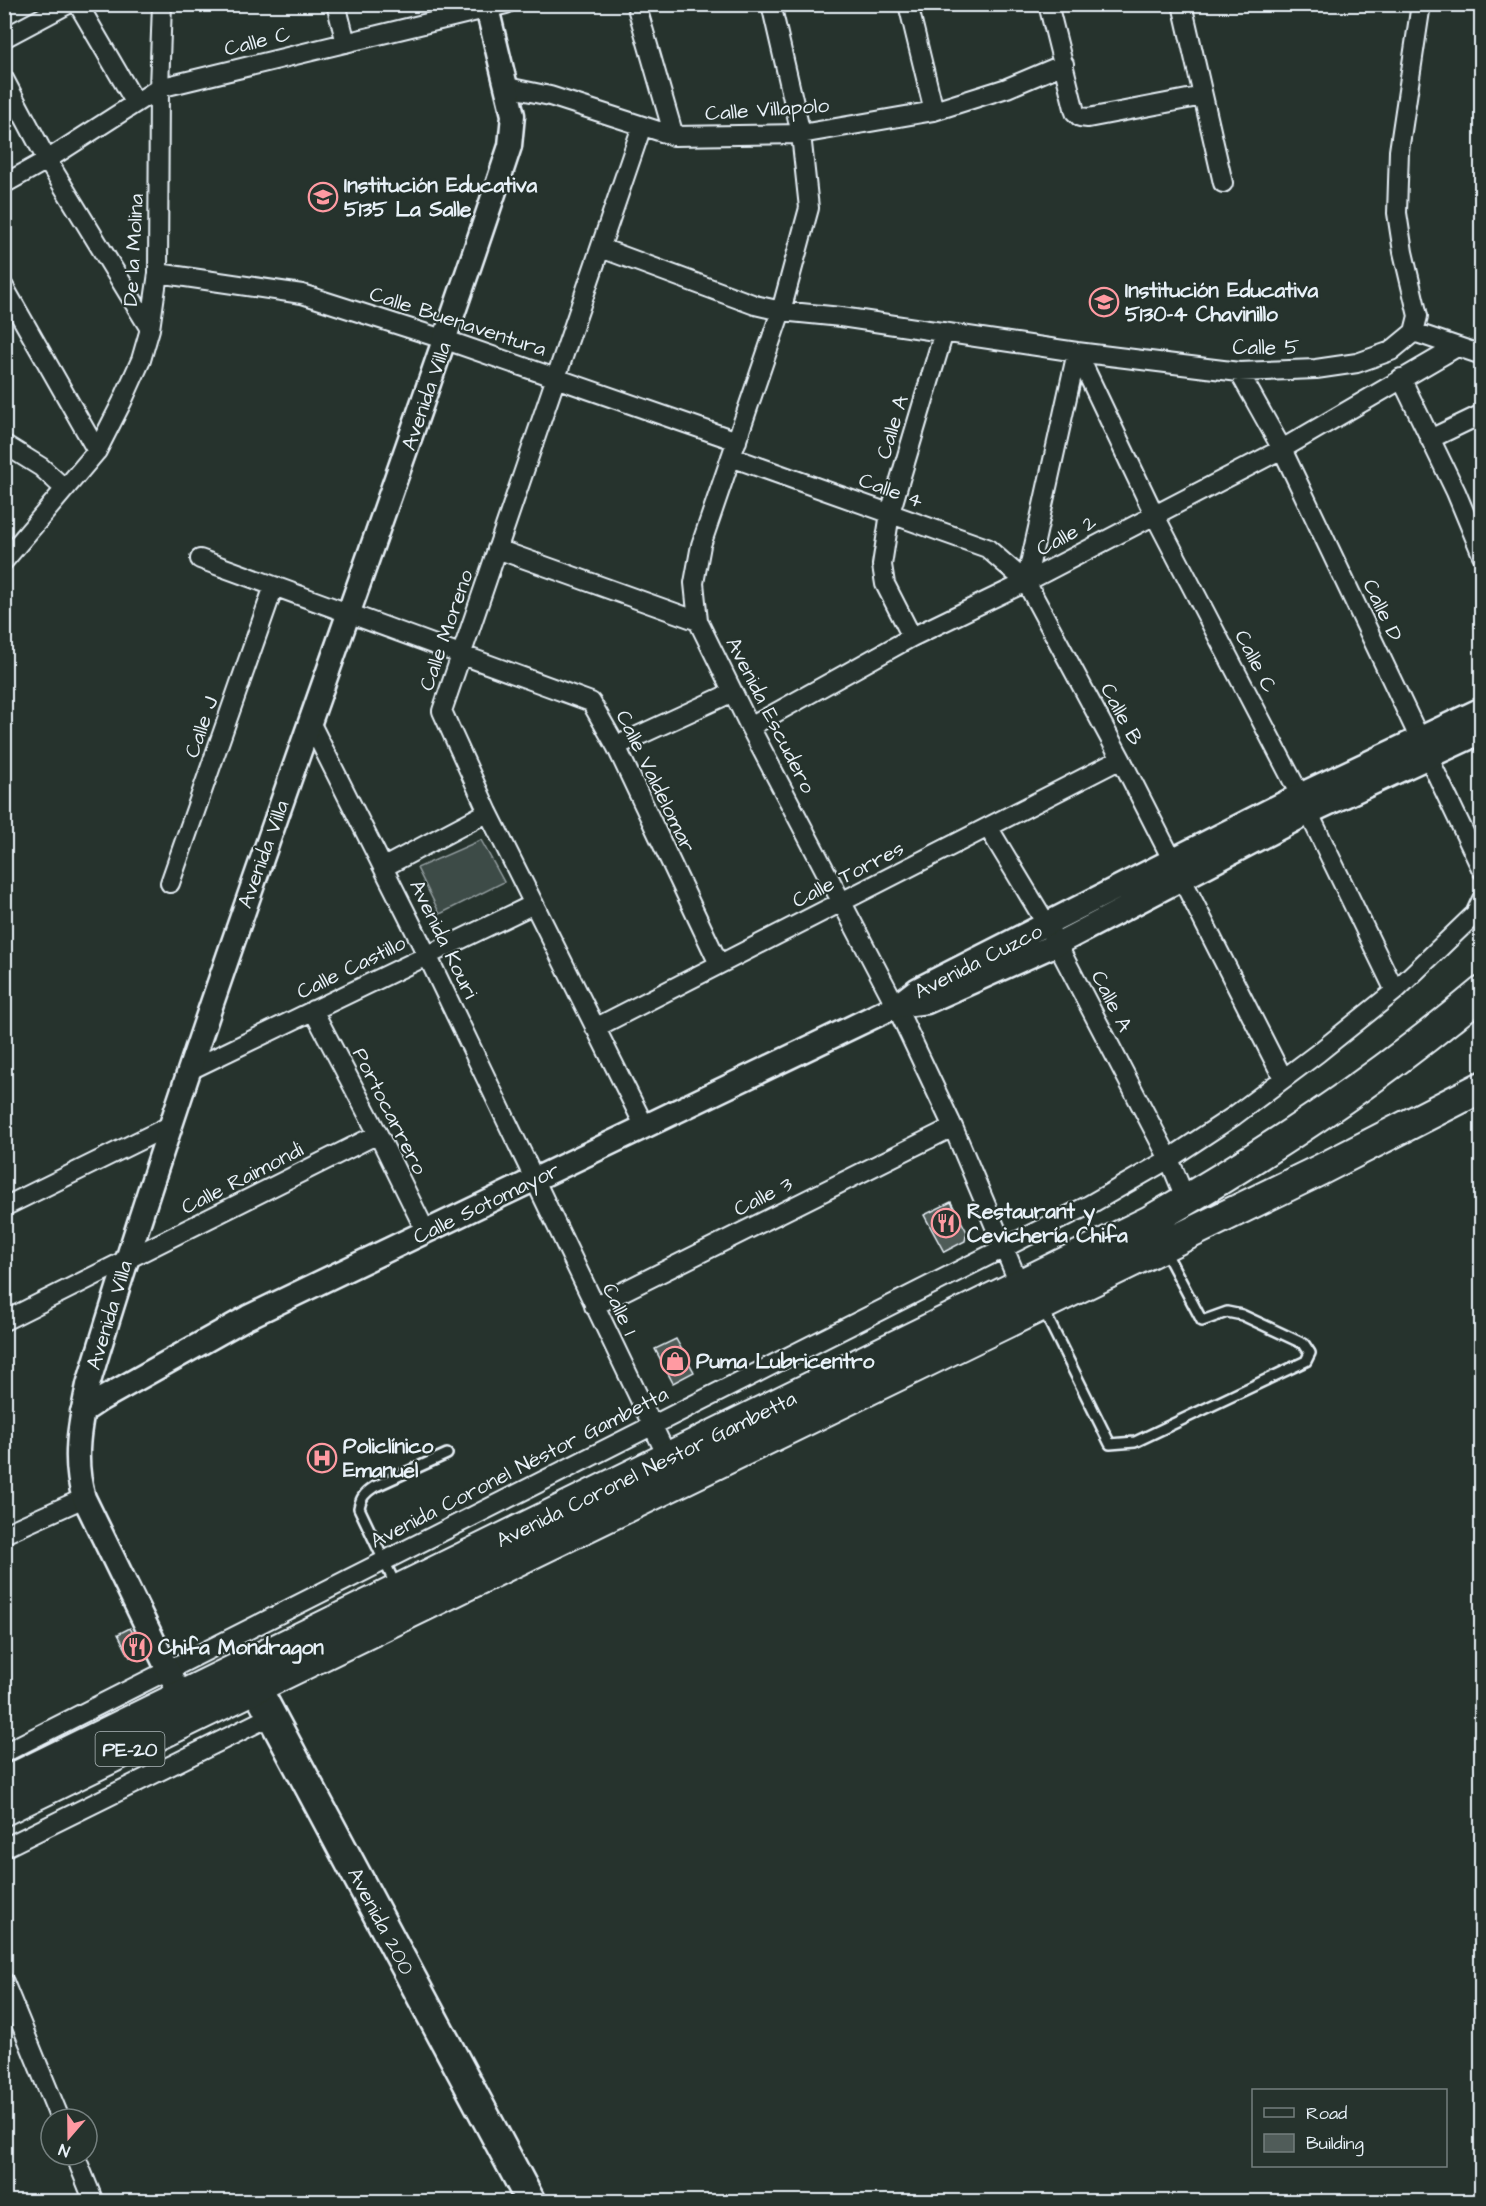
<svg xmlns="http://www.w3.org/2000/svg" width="1486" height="2206" font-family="'Architects Daughter',sans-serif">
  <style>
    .green { fill: #3e4b47; stroke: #939ea0; stroke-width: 1.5 }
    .building { fill: #505c59; stroke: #e8f1f8; stroke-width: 1.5 }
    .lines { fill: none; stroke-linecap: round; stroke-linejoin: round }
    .service-casing { stroke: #e8f1f8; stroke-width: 14 }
    .minor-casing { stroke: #e8f1f8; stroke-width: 22 }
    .tertiary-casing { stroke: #e8f1f8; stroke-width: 27 }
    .primary-casing { stroke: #e8f1f8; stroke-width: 33 }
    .trunk-casing { stroke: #e8f1f8; stroke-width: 34 }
    .service { stroke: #26332d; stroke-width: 9 }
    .minor { stroke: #26332d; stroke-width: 18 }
    .tertiary { stroke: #26332d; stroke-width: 22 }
    .primary { stroke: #26332d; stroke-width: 28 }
    .trunk { stroke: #26332d; stroke-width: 30 }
    .labels { text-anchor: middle; stroke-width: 4.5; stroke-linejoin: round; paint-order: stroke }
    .shield { fill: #26332d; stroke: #aeb8bb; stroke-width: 1.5 }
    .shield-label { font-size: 20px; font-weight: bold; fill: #e8f1f8 }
    .street-label { font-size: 21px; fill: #e8f1f8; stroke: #26332d }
    .poi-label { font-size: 21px; font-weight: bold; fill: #e8f1f8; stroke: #26332d; text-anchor: start }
  </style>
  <rect width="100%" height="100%" fill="#26332d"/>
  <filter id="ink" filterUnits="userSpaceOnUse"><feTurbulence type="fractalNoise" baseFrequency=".0167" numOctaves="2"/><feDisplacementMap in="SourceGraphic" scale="12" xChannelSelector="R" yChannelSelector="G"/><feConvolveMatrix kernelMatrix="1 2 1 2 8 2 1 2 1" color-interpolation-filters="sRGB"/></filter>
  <g filter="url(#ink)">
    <path class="green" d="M 481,840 L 504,882 L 440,914 L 417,868 Z"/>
    <path class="building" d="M 951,1202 L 967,1232 L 965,1241 L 944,1252 L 924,1215 Z
      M 676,1339 L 694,1372 L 673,1383 L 655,1349 Z
      M 130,1628 L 143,1651 L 130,1657 L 118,1634 Z"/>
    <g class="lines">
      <g class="service-casing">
        <path id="service" d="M 1043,1309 L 1110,1444 L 1135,1442 L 1306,1361 L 1310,1353 L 1304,1344 L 1242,1315 L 1227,1312 L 1202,1321 L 1165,1251
          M 396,1586 L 359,1508 C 361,1497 365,1493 374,1487 L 447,1454"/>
      </g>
      <g class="minor-casing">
        <path id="minor" d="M 78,4 L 135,102
          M 336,4 L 346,43
          M 636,4 L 674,136
          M 771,4 L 801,134 L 809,208 L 781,311 L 701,545 L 694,583 L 698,621 L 750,727 L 896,1006 L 953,1127 L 1020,1286
          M 908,4 L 934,111
          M 1048,4 L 1075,112 L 1080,117 L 1088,118 L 1203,96
          M 1182,4 L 1223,183
          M 4,38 L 68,4
          M 4,79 L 47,160 L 150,329
          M 507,87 L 550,96 L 674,136 L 801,134 L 934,111 L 1007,88 L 1064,64
          M 642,126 L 442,711 L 488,812 L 645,1127
          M 4,184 L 47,160 L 159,88 L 506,4
          M 601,248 L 755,305 L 781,311 L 841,317 L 1077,352 L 1239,372 L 1316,369 L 1357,363 L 1391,351 L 1414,332 L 1418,316 L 1403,252 L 1397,213 L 1399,151 L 1421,4
          M 158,273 L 302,294 L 446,340 L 737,441
          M 4,287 L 97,451
          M 1414,332 L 1482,355
          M 1077,352 L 1026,582 L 1121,759 L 1283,1078
          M 1077,352 L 1154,514 L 1300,795 L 1395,991
          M 1239,372 L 1282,449 L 1482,870
          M 1401,378 L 1456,492 L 1482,555
          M 1430,439 L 1482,414
          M 4,444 L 41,467 L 65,489
          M 731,457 L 987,548 L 1026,582
          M 497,549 L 698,621
          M 200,559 L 591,702 L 616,746 L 719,964
          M 4,561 L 97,451 L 122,402 L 141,360 L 150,329 L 158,273 L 159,88 L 162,4
          M 912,637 L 885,584 L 882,565 L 890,513 L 944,332
          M 310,722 L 427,955 L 668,1458
          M 750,727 L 912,637 L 1026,582 L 1282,449 L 1457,347
          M 616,746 L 733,692
          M 988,827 L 1047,925 L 1169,1159 L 1186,1200
          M 384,867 L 488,812
          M 170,883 L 274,586
          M 313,1010 L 378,1134 L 426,1232
          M 595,1028 L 1121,759
          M 188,1071 L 534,904
          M 4,1207 L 169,1126
          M 594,1306 L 953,1127
          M 4,1321 L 378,1134
          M 4,1534 L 84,1498
          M 4,1753 L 1089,1205 L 1169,1159 L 1234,1116 L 1318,1053 L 1395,991 L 1475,914 L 1482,899
          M 4,1848 L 271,1716
          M 4,1982 L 60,2119
          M 75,2155 L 94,2202"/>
      </g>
      <g class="tertiary-casing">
        <path id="tertiary" d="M 897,1006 L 927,1002 L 1057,944 L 1308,813 L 1482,732
          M 82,1412 L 100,1400 L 248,1317 L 896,1006 L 918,989 L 1300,795 L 1482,709
          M 181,1697 L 84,1498 C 72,1460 80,1423 88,1385 C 215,967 373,560 510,146 L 513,115 L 486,4"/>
      </g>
      <g class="primary-casing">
        <path id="primary" d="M 246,1668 L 531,2202"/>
      </g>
      <g class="trunk-casing">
        <path id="trunk" d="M 4,1783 L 1150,1221 C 1266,1154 1379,1079 1482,992
          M 4,1810 L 1320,1170 L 1482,1087"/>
      </g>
      <use href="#service" class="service"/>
      <use href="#minor" class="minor"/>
      <use href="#tertiary" class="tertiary"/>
      <use href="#primary" class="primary"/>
      <use href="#trunk" class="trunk"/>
    </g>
  </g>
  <defs>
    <g id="school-ring" transform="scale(1.5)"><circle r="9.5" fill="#26332d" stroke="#ff9aa2" stroke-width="1.5"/><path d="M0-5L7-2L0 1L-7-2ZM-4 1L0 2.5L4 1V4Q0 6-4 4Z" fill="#ff9aa2"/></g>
    <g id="restaurant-ring" transform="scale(1.5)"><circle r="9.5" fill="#26332d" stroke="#ff9aa2" stroke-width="1.5"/><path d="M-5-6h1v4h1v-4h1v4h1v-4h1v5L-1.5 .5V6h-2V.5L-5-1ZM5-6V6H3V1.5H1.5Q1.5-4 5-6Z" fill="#ff9aa2"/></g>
    <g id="shop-ring" transform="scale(1.5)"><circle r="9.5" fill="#26332d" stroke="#ff9aa2" stroke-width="1.5"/><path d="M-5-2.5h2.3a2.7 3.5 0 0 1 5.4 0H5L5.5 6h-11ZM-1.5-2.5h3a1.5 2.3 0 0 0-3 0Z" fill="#ff9aa2"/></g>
    <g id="hospital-ring" transform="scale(1.5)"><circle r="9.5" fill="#26332d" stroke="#ff9aa2" stroke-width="1.5"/><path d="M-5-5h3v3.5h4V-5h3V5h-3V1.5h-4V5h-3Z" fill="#ff9aa2"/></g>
  </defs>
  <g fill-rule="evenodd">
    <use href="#school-ring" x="323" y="197"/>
    <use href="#school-ring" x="1104" y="302"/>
    <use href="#restaurant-ring" x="946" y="1223"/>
    <use href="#shop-ring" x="675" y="1361"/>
    <use href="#hospital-ring" x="322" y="1458"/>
    <use href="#restaurant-ring" x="137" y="1647"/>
  </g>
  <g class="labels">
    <rect class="shield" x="95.5" y="1732" width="69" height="34" rx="4.5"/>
    <g class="shield-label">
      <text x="130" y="1756">PE-20</text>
    </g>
    <g class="street-label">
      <text transform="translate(257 41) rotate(-14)" y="7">Calle C</text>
      <text transform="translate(767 109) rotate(-4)" y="7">Calle Villapolo</text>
      <text transform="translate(133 250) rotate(-87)" y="7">De la Molina</text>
      <text transform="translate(458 321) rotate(18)" y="7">Calle Buenaventura</text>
      <text x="1266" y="354">Calle 5</text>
      <text transform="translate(426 396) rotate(-71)" y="7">Avenida Villa</text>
      <text transform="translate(892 427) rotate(-73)" y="7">Calle A</text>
      <text transform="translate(891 490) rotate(20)" y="7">Calle 4</text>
      <text transform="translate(1066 535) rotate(-28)" y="7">Calle 2</text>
      <text transform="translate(1383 610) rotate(65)" y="7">Calle D</text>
      <text transform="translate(446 630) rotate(-71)" y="7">Calle Moreno</text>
      <text transform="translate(1256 661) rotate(63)" y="7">Calle C</text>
      <text transform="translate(1122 714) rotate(62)" y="7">Calle B</text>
      <text transform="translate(771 715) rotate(63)" y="7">Avenida Escudero</text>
      <text transform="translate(201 727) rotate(-71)" y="7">Calle J</text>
      <text transform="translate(656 781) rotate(64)" y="7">Calle Valdelomar</text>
      <text transform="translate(263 854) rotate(-70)" y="7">Avenida Villa</text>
      <text transform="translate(848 874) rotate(-27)" y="7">Calle Torres</text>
      <text transform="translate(444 939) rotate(64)" y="7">Avenida Kouri</text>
      <text transform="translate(978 961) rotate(-27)" y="7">Avenida Cuzco</text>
      <text transform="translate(351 967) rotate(-26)" y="7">Calle Castillo</text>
      <text transform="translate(1112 1001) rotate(63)" y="7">Calle A</text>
      <text transform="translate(390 1111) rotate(63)" y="7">Portocarrero</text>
      <text transform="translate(242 1178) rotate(-27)" y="7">Calle Raimondi</text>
      <text transform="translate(763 1196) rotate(-27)" y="7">Calle 3</text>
      <text transform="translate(486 1203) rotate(-26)" y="7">Calle Sotomayor</text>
      <text transform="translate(620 1309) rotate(65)" y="7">Calle 1</text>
      <text transform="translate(109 1315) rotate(-73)" y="7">Avenida Villa</text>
      <text transform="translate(519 1467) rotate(-27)" y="7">Avenida Coronel Néstor Gambetta</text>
      <text transform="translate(646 1469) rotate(-26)" y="7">Avenida Coronel Nestor Gambetta</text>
      <text transform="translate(381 1921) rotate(62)" y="7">Avenida 200</text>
    </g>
    <g class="poi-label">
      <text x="344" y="192">Institución Educativa<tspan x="344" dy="24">5135 La Salle</tspan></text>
      <text x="1125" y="297">Institución Educativa<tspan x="1125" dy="24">5130-4 Chavinillo</tspan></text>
      <text x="967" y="1218">Restaurant y<tspan x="967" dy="24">Cevichería Chifa</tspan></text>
      <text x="696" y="1368">Puma Lubricentro</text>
      <text x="343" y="1453">Policlínico<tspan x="343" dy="24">Emanuel</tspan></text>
      <text x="158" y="1654">Chifa Mondragon</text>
    </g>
  </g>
  <rect width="1486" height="2206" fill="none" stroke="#26332d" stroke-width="24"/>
  <rect x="12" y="12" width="1462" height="2182" fill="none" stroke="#e8f1f8" stroke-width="2" filter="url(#ink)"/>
  <rect x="1252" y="2089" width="195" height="78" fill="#26332d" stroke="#747f7e" stroke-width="1.5"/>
  <rect x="1264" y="2108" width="30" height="9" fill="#26332d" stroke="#747f7e" stroke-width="1.5"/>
  <text x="1306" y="2119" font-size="18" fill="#e8f1f8">Road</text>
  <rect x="1264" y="2134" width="30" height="18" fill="#505c59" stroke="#747f7e" stroke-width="1.5"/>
  <text x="1306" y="2149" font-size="18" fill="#e8f1f8">Building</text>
  <g transform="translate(69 2137) rotate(200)"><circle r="28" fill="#26332d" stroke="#747f7e" stroke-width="1.5"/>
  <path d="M0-4.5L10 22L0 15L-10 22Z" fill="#ff9aa2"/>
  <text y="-9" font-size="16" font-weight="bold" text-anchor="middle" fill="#e8f1f8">N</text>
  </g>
</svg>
